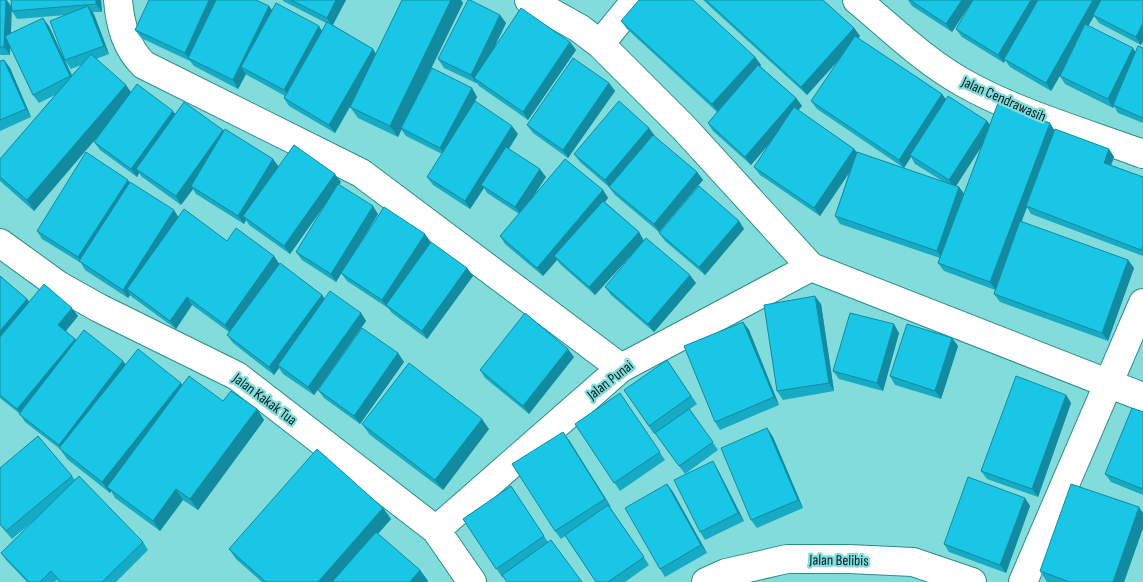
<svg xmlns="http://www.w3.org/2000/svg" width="1143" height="582" font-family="'Sofia Sans Condensed',sans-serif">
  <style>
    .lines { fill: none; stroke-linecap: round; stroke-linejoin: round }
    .minor-casing { stroke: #2c8c8c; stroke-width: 30 }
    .minor { stroke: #fff; stroke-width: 28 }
    .wall { fill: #16aac5; fill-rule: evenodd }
    .shaded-wall { fill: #128ba0 }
    .building { fill: #19c6e5; stroke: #128ba0 }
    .labels { text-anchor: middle; stroke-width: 4.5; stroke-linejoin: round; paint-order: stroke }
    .street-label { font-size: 15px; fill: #021e1e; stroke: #82dcdb }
  </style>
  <rect width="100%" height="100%" fill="#82dcdb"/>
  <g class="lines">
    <g class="minor-casing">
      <path id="minor" d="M 118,0 C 120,25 126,48 144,65 L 361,173 L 621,368
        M 529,0 L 579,28 L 600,44 L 684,128 L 811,267 L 1143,397
        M 857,0 C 891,28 923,60 962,82 C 1014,112 1086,133 1143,154
        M 600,44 L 636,0
        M 0,243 L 58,285 L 99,308 L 237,376 L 436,530 L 472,582
        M 436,530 L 621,368 L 811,267
        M 706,582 L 726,573 L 787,559 L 849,559 L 913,562 L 972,582
        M 1023,582 L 1143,303"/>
    </g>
    <use href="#minor" class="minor"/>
  </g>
  <path class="wall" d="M 0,0 L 7,0 L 11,6 L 11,0 L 101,0 L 102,12 L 93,12 L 109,54 L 96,59 L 131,92 L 175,114 L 223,130 L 224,131 L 273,159 L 278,167 L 341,182 L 339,185 L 378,214 L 355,252 L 431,242 L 424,252 L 467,268 L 473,276 L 427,339 L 392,313 L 388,308 L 347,281 L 341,273 L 336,282 L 302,260 L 296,252 L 331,196 L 290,254 L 249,225 L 246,220 L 244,224 L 196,194 L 193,189 L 181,205 L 142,177 L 139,173 L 137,177 L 100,150 L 94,142 L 101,133 L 34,211 L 0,181 L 0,159 L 55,95 L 39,103 L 33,95 L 10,46 L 10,55 L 0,55 ZM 11,10 L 17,19 L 66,15 L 65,60 L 71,69 L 81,65 L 72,75 L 49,26 L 11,33 Z
    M 283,0 L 346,0 L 333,25 L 373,49 L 376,54 L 402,0 L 461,0 L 463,3 L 421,88 L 472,88 L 477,97 L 473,105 L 518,134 L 509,149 L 546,177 L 531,199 L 603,190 L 608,198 L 605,202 L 639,232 L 644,241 L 595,295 L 560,264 L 557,260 L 543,276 L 505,244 L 500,236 L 519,214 L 487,193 L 484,188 L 470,209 L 433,185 L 427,177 L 442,154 L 406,136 L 401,129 L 398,137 L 358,118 L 350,107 L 354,100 L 335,133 L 289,106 L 284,98 L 285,96 L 247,75 L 246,74 L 238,89 L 194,66 L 190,61 L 141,38 L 135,30 L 269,6 L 272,10 L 322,31 L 326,23 L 283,1 Z
    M 703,0 L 823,0 L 854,28 L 860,36 L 858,38 L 942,94 L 945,99 L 987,121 L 990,125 L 1054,130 L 1109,149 L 1114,157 L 1111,165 L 1143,177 L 1143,256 L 1031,214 L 1027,207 L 1021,222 L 1128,260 L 1134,268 L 1108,341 L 1000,302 L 994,294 L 995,290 L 944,271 L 938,263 L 940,258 L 840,224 L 835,216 L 849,173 L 820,216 L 760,175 L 754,167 L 772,140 L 751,165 L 713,131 L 708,123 L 717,112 L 627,29 L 621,21 L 755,57 L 761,65 L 760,66 L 796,98 L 802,106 L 798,110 L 854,149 L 857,152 L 944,182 L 915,164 L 911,157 L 904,168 L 817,109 L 811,101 L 839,60 L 807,95 ZM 982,145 L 964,194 L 959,187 L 956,186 Z
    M 908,0 L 973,0 L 952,32 L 912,6 Z
    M 1143,0 L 1141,45 L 1099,23 L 1094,16 L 1088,26 L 1135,52 L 1143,48 L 1143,123 L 1118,113 L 1114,106 L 1113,108 L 1065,84 L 1060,76 L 1051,91 L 1010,67 L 1005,60 L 1004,63 L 962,37 L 956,29 Z
    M 500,15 L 506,23 L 494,48 L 570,42 L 576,50 L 528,120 L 479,86 L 477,83 L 476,83 L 444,68 L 438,59 Z
    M 4,60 L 10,68 L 31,117 L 0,131 L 0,61 Z
    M 609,83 L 615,91 L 568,158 L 533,133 L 527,125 Z
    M 649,128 L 655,137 L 697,172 L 703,180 L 659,232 L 615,195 L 609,187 L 580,162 L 574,154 Z
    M 130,183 L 178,217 L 227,241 L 274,256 L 279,264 L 322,295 L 325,299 L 361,313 L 366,321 L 314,395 L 283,374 L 279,368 L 274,375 L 233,343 L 227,335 L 229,332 L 192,305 L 176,329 L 132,297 L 130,295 L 128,298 L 85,270 L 81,263 L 42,239 L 37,231 Z
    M 739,221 L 744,229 L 705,275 L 665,241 L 659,233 Z
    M 0,276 L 27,299 L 29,302 L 78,316 L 66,331 L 76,340 L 126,364 L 223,401 L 257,409 L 264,420 L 198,510 L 183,500 L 160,531 L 115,498 L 111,491 L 110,493 L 67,459 L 60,449 L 25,422 L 20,414 L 0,398 Z
    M 696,283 L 654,332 L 611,295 L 605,287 Z
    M 821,304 L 834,391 L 783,400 L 777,391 Z
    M 743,322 L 749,330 L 779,405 L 720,430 L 715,422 Z
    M 899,333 L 883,391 L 839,379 L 833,371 Z
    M 952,338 L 958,346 L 941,399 L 895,385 L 890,376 Z
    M 398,353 L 404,362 L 360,424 L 324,398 L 318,390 Z
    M 574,357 L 529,414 L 485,378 L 480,370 Z
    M 667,360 L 697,404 L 690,409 L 718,450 L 685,474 L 655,433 L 654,434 L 624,390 Z
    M 620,393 L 665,460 L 620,491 L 575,424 Z
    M 1066,395 L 1071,403 L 1038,497 L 987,479 L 981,471 Z
    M 1143,412 L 1143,495 L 1111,482 L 1105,474 Z
    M 362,424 L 489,429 L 443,490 L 370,435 Z
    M 767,428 L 773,437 L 803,508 L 757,528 L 751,520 Z
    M 569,440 L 611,507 L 610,507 L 649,565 L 625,582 L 596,582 L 565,536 L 561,539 L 555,531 Z
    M 0,468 L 72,476 L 75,480 L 143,542 L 148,550 L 116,582 L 59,582 L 57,580 L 54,582 L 27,582 L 7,561 L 1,553 L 37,518 L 12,539 L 0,525 Z
    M 718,470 L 744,521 L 705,540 L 700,532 Z
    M 667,484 L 673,492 L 707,553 L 665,577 L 660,569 Z
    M 511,486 L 548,542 L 502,577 L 463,519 Z
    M 1025,498 L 1030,506 L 1006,573 L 949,552 L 944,544 Z
    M 383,508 L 391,519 L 378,534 L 420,570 L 428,581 L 427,582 L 262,582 L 236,559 L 229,549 Z
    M 1143,513 L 1143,528 L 1124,582 L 1047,582 L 1040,571 Z"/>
  <path class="shaded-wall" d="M 6,0 L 12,7 L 10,55 L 4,47 Z
    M 96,0 L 101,0 L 102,12 L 96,4 Z
    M 209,0 L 219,0 L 189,58 L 185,53 Z
    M 336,0 L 346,0 L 332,26 L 327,18 Z
    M 451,0 L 461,0 L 463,3 L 398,137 L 390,126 Z
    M 962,0 L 973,0 L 952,32 L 946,24 Z
    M 1031,0 L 1042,0 L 1004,59 L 1005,60 L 1004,63 L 998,55 Z
    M 1093,0 L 1103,0 L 1093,15 L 1094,16 L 1051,91 L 1046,83 Z
    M 88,6 L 94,14 L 109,54 L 104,46 Z
    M 269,6 L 275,15 L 241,67 L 246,74 L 238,89 L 233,80 Z
    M 500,15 L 506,23 L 478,81 L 474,78 L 477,83 L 476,83 L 471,75 Z
    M 43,18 L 49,26 L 76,85 L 70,76 Z
    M 1143,23 L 1143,42 L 1141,45 L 1136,37 Z
    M 319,26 L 324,34 L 290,98 L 284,90 Z
    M 854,28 L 860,36 L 807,95 L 801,87 Z
    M 570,42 L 576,50 L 528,120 L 523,112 Z
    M 1133,48 L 1138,56 L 1113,105 L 1114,106 L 1113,108 L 1108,99 Z
    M 373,49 L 378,57 L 335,133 L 329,125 Z
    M 755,57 L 761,65 L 718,112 L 712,104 Z
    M 4,60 L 10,68 L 31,117 L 26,109 Z
    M 609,83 L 615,91 L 568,158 L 563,150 Z
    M 126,85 L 133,95 L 34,211 L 27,200 Z
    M 472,88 L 477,97 L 446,156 L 440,148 Z
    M 942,94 L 948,102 L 910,155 L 911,157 L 904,168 L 899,160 Z
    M 796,98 L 802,106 L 751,165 L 745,157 Z
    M 173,111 L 179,119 L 136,169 L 139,173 L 137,177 L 131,169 Z
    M 987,121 L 993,129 L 954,189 L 949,180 Z
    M 1050,123 L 1055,131 L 1026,206 L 1027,207 L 996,290 L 990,282 Z
    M 512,126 L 518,134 L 484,187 L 481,185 L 484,188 L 470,209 L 465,201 Z
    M 649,128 L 655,136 L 610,188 L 605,180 Z
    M 223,130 L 229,138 L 191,186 L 193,189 L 181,205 L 176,196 Z
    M 854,149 L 860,157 L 820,216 L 814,208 Z
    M 1109,149 L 1114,157 L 1109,171 L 1104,163 Z
    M 273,159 L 279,167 L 243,216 L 246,220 L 244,224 L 238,216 Z
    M 540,169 L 546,177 L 521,215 L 515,207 Z
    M 697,172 L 703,180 L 659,232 L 654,224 Z
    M 335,174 L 341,182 L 290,254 L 284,246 Z
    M 128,180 L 134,188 L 83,264 L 78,257 Z
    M 959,187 L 965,195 L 943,259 L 937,251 Z
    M 603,190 L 608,198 L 557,259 L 554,256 L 557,260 L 543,276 L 537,268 Z
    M 373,206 L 378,214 L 336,282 L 331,274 Z
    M 174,210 L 179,218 L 127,289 L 130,295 L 128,298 L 123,290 Z
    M 739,221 L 744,229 L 705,275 L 699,267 Z
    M 639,232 L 644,241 L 595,295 L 589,287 Z
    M 425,234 L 431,242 L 389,307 L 386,305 L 388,308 L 382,300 Z
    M 274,256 L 280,265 L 231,333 L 225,325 Z
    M 1128,260 L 1134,268 L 1108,341 L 1102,333 Z
    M 467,268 L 473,276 L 427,339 L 422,331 Z
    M 690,275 L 696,283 L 654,332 L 648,324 Z
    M 322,295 L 328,303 L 278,365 L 279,368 L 274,375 L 269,367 Z
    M 815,296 L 821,304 L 834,391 L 829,383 Z
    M 187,297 L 192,305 L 176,329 L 170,321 Z
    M 27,299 L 33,307 L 0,346 L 0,331 Z
    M 72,308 L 78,316 L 64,333 L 58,325 Z
    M 361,313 L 366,321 L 314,395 L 308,387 Z
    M 743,322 L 749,330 L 779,405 L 774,397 Z
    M 894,324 L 899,333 L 883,391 L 877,383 Z
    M 952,338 L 958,346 L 941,399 L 935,391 Z
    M 75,339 L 81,347 L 23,417 L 17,409 Z
    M 568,349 L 574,357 L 529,414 L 523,406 Z
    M 398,353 L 404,362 L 360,424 L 354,416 Z
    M 123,361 L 129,369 L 65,453 L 59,445 Z
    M 181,383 L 188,393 L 107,487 L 111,491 L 110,493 L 102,482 Z
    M 1066,395 L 1071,403 L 1038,497 L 1032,489 Z
    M 257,409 L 264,420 L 198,510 L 190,499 Z
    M 482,419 L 489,429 L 443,490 L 435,480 Z
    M 767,428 L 773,437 L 803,508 L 798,500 Z
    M 563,432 L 569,440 L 611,507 L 605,499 Z
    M 713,461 L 718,470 L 744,521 L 738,513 Z
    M 667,484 L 673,492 L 707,553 L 701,545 Z
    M 176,489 L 183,500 L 160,531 L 153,521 Z
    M 1025,498 L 1030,506 L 1006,573 L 1000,565 Z
    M 1139,507 L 1143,513 L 1143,528 L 1124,582 L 1113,582 Z
    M 383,508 L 391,519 L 335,582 L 318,582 Z
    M 420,570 L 428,581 L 427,582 L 410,582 Z"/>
  <path class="building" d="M 0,0 L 6,0 L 4,47 L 0,47 Z
    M 11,0 L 96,0 L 96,4 L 12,11 Z
    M 149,0 L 209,0 L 185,53 L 135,30 Z
    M 216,0 L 256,0 L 269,6 L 233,80 L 188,58 Z
    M 291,0 L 336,0 L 327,18 Z
    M 402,0 L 451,0 L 390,126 L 350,107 Z
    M 468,0 L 470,0 L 500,15 L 471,75 L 438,59 Z
    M 639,0 L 693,0 L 755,57 L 712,104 L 621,21 Z
    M 706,0 L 823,0 L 854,28 L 801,87 Z
    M 910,0 L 962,0 L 946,24 Z
    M 973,0 L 1031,0 L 998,55 L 956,29 Z
    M 1038,0 L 1093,0 L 1046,83 L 1004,59 Z
    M 1101,0 L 1143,0 L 1143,23 L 1136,37 L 1093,15 Z
    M 276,3 L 319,26 L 284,90 L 241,67 Z
    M 88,6 L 104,46 L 65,60 L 50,21 Z
    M 521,8 L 570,42 L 523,112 L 474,78 Z
    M 43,18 L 70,76 L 33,95 L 5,36 Z
    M 327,22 L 373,49 L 329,125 L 284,98 Z
    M 1085,24 L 1133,48 L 1108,99 L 1060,76 Z
    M 855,36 L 942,94 L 899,160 L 811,101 Z
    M 1138,46 L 1143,48 L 1143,118 L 1113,105 Z
    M 91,54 L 126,85 L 27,200 L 0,177 L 0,159 Z
    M 573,58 L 609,83 L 563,150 L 527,125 Z
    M 4,60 L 26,109 L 0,120 L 0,61 Z
    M 758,65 L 796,98 L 745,157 L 708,123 Z
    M 432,68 L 472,88 L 440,148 L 401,128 Z
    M 137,84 L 173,111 L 131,169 L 94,142 Z
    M 948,96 L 987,121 L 949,180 L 910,155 Z
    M 475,101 L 512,126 L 465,201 L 427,177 Z
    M 619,101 L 649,128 L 605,180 L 574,154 Z
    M 184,102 L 223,130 L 176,196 L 136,169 Z
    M 998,103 L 1050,123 L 990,282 L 938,263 Z
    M 794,107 L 854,149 L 814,208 L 754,167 Z
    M 225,129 L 273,159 L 238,216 L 191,186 Z
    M 1055,129 L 1109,149 L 1104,163 L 1143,177 L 1143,245 L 1141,250 L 1026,206 Z
    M 653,135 L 697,172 L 654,224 L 609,187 Z
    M 294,145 L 335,174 L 284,246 L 243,216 Z
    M 506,147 L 540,169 L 515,207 L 481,185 Z
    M 86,152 L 128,180 L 78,257 L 37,231 Z
    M 857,152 L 959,187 L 937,251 L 835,216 Z
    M 565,159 L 603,190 L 537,268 L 500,236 Z
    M 130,182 L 174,210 L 123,290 L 79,261 Z
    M 338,184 L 373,206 L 331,274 L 296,252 Z
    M 699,186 L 739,221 L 699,267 L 659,233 Z
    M 603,201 L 639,232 L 589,287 L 554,256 Z
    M 384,207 L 425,234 L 382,300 L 341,273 Z
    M 184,209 L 227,241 L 236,228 L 274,256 L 225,325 L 187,297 L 170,321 L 127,289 Z
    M 1020,221 L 1128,260 L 1102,333 L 994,294 Z
    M 646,238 L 690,275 L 648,324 L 605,287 Z
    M 431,242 L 467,268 L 422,331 L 386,305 Z
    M 280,263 L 322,295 L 269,367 L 227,335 Z
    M 0,276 L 27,299 L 0,331 Z
    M 44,284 L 72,308 L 58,325 L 75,339 L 17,409 L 0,395 L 0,337 Z
    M 330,291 L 361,313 L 308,387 L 278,365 Z
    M 815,296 L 829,383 L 777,391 L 764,305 Z
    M 525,313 L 568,349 L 523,406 L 480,370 Z
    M 850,313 L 894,324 L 877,383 L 833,371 Z
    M 743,322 L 774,397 L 715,422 L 684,346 Z
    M 907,324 L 952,338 L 935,391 L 890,376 Z
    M 362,328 L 398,353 L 354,416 L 318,390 Z
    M 84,330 L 123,361 L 59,445 L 19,414 Z
    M 138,349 L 181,383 L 102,482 L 59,448 Z
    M 667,360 L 691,396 L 649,426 L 624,390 Z
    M 409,363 L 482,419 L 435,480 L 362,424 Z
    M 189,376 L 223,401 L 231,391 L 257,409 L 190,499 L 176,489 L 153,521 L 107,487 Z
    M 1016,376 L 1066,395 L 1032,489 L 981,471 Z
    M 620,393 L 660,452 L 614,483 L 575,424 Z
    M 1132,408 L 1143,412 L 1143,489 L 1105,474 Z
    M 689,409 L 713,442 L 679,466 L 655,433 Z
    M 767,428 L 798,500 L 751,520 L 721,448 Z
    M 563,432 L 605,499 L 555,531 L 512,464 Z
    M 38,436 L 72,476 L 6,531 L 0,524 L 0,468 Z
    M 317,449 L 383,508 L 318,582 L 266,582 L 229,549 Z
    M 713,461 L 738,513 L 700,532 L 674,480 Z
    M 79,476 L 143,542 L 102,582 L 61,582 L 51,571 L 40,582 L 29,582 L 1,553 Z
    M 968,477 L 1025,498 L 1000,565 L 944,544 Z
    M 667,484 L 701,545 L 660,569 L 625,508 Z
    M 1071,484 L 1139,507 L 1113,582 L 1070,582 L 1040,571 Z
    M 511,486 L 544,536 L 496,569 L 463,519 Z
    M 608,505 L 644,557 L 608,582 L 596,582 L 565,535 Z
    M 376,532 L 420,570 L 410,582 L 332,582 Z
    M 551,540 L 582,582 L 507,582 L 502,575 Z"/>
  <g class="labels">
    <g class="street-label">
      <text transform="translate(1004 99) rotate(24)" y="5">Jalan Cendrawasih</text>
      <text transform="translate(610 380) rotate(-38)" y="5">Jalan Punai</text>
      <text transform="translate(265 399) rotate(37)" y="5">Jalan Kakak Tua</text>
      <text transform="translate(839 560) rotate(1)" y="5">Jalan Belibis</text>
    </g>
  </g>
</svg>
